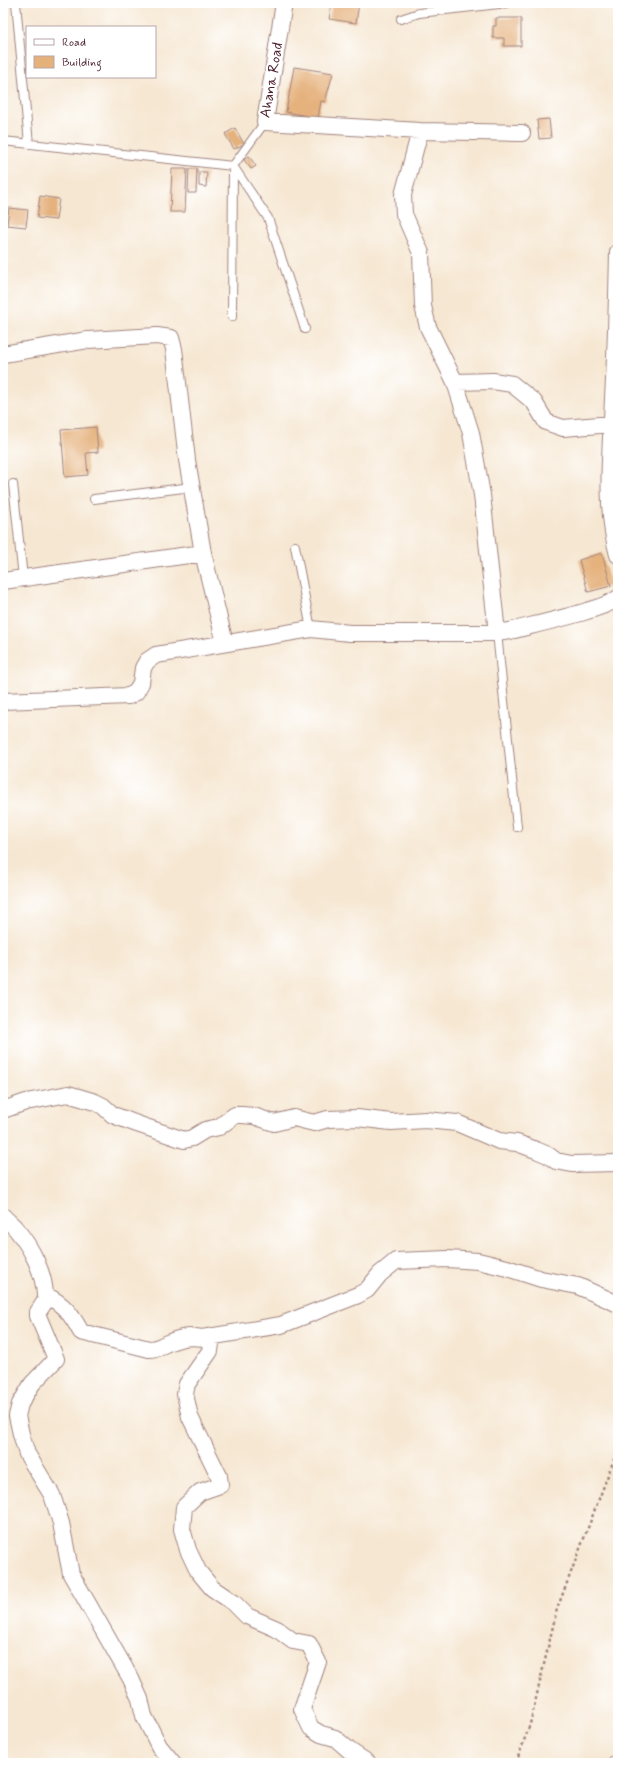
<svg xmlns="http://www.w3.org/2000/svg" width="621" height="1766" font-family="Mynerve,sans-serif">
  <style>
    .building { fill: #e5b17b }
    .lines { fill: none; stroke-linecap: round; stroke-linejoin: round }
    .service-casing { stroke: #a0837e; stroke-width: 10 }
    .minor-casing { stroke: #a0837e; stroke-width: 18 }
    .path { stroke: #a0837e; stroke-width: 2.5; stroke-dasharray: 3 3; stroke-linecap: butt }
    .service { stroke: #fff; stroke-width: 8 }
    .minor { stroke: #fff; stroke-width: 16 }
    .labels { text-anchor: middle; stroke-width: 4; stroke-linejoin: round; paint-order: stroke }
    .street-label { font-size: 15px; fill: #4a1f2b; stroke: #fff }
  </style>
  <rect width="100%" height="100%" fill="#fff"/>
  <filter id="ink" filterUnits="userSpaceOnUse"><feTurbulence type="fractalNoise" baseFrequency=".025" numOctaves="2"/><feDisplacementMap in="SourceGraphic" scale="8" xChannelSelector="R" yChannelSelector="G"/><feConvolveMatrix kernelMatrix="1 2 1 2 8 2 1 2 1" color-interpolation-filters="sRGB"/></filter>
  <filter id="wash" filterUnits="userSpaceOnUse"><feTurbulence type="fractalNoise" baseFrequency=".012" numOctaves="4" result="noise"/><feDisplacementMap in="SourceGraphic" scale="16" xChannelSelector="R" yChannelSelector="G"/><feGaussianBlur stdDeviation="0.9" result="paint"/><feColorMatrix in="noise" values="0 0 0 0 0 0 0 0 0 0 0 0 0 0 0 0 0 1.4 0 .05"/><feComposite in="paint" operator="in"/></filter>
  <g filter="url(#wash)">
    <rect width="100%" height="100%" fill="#f6e7d2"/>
    <g id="blocks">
      <path class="building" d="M 332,3 L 359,3 L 356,23 L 329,19 Z
        M 496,18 L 521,18 L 521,46 L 504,46 L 504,38 L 493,38 L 493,26 L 496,26 Z
        M 294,67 L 333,73 L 325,102 L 321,101 L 318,118 L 286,112 Z
        M 549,119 L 551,138 L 539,139 L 537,120 Z
        M 235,128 L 244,144 L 234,149 L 225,134 Z
        M 249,156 L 256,166 L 251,169 L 244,160 Z
        M 172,169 L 187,169 L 185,212 L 170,212 Z
        M 189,169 L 197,169 L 196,193 L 188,193 Z
        M 199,172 L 207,172 L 206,187 L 199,186 Z
        M 40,196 L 59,199 L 56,220 L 37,218 Z
        M 9,208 L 28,210 L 26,227 L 7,225 Z
        M 96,427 L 98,452 L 86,453 L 88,475 L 65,477 L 61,430 Z
        M 602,553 L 611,586 L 588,592 L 579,560 Z"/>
    </g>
  </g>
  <g filter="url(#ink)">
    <use href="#blocks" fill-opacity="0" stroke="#a0837e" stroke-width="1"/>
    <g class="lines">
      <g class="service-casing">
        <path id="service" d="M 16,3 L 29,144
          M 401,19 L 419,13 L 508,3
          M 3,141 L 233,166 L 268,218 L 305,329
          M 232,317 L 233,166 L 265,122
          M 13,484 L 23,578
          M 94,499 L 192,487
          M 295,546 L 311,629
          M 497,633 L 517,827"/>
      </g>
      <g class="minor-casing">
        <path id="minor" d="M 284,3 L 265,122 L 420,131 L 522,133
          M 420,131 L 403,195 L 404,214 L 421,253 L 423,306 L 428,327 L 455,382 L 471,433 L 482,495 L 497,633
          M 618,252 C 617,301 616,350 613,398 C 611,450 604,505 618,555
          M 3,354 L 88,340 L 157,336 L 171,338 L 174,349 L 187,460 L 203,553 L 225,643
          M 455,382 L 493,381 L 512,384 L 534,402 L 546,422 L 563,428 L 612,424
          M 3,581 L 203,553
          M 3,701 L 129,696 L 136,692 L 141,683 L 143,668 L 147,661 L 156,655 L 311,629 L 350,633 L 497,633 L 510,631 C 532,625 604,610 618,598
          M 3,1110 L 26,1102 L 68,1094 L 95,1102 L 103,1106 L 113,1115 L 137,1124 L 184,1140 L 192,1138 L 205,1130 L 219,1127 L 235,1115 L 242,1115 L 254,1116 L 274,1123 L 294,1118 L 314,1123 L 328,1119 L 357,1118 L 391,1122 L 426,1120 L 457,1123 L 499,1141 L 517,1143 L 536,1150 L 548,1155 L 556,1161 L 572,1164 L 618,1163
          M 3,1216 C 7,1221 12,1224 16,1229 C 31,1247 44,1272 45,1295 C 63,1303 72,1315 81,1332 L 149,1349 C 158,1349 162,1345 170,1342 C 180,1338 192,1336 202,1338 L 281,1325 L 358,1295 L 367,1290 L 380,1274 L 396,1261 L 448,1259 L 478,1261 L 507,1268 L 541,1279 L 578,1286 L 618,1304
          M 45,1295 L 46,1300 L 38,1312 L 38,1316 L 56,1359 L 32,1384 L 20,1404 L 17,1416 L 21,1434 L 27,1454 L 52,1495 L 61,1523 L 71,1574 L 131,1679 L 140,1699 L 144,1716 L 159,1746 L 173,1763
          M 212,1336 L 210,1351 L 187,1384 L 185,1394 L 190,1417 L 219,1476 L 220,1485 L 200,1492 L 184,1507 L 182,1529 L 188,1550 L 198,1571 L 212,1588 L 234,1603 L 247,1616 L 277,1629 L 293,1641 L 309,1644 L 318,1662 L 302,1709 L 311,1728 L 321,1734 L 335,1738 L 350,1751 L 368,1763
          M 616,1763 L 618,1762"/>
      </g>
      <path class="path" d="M 516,1763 L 530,1724 L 557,1609 L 618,1449"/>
      <use href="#service" class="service"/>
      <use href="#minor" class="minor"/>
    </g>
  </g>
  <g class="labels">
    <g class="street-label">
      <text transform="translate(271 80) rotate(-80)" y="5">Ahana Road</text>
    </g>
  </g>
  <rect width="621" height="1766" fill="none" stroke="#fff" stroke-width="16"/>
  <rect x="26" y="26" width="130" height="52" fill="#ffffff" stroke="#b7a5aa"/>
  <rect x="34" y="39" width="20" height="6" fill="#ffffff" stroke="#b7a5aa"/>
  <text x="62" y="46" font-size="12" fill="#4a1f2b">Road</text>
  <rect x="34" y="56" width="20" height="12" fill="#e5b17b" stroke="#b7a5aa"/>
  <text x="62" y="66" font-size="12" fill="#4a1f2b">Building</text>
</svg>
